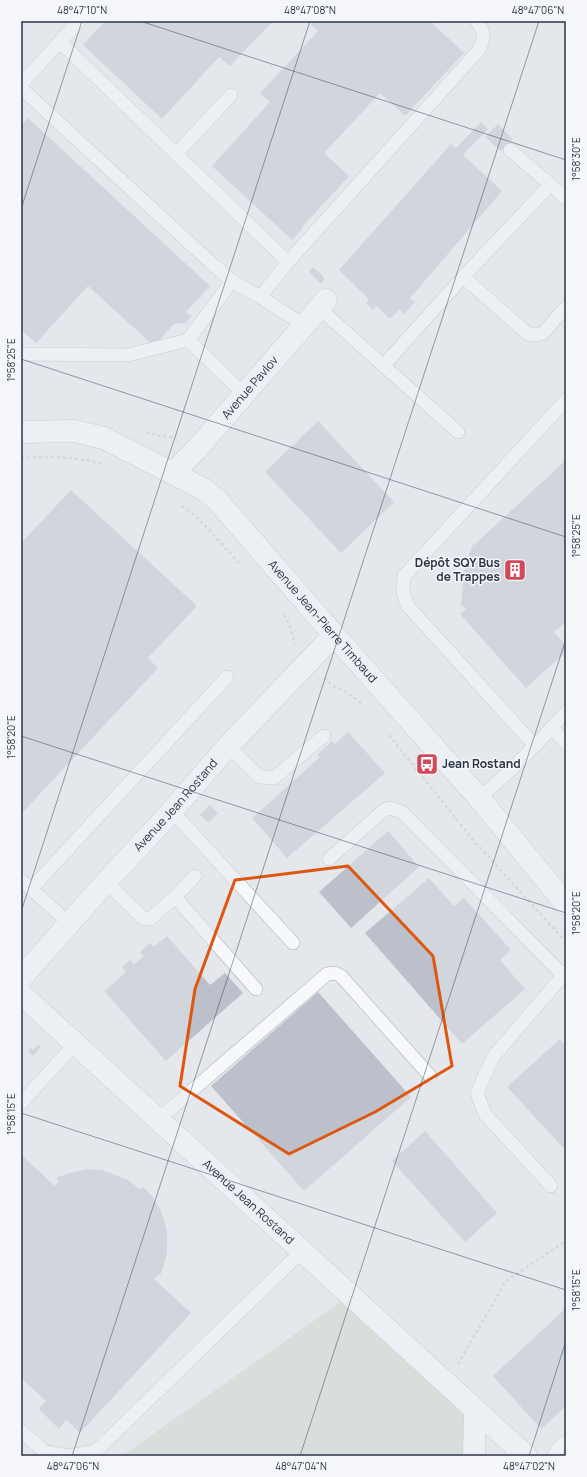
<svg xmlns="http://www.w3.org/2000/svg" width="587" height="1477" font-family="Manrope,sans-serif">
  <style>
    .green { fill: #c9d6c5 }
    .building { fill: #bbc0ca }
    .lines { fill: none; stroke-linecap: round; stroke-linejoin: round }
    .service-casing { stroke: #a9aeb7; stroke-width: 14 }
    .minor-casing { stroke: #a9aeb7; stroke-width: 23 }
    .tertiary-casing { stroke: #a9aeb7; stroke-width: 23 }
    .path { stroke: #c2c5cb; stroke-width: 2.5; stroke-dasharray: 3 3; stroke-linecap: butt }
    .service { stroke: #f7f8fa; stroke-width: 13 }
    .minor { stroke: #f7f8fa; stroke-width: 22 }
    .tertiary { stroke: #f7f8fa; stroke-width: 22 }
    .marked { fill: none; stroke: #df570f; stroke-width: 3; stroke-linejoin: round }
    .ticks { fill: none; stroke: #2b3445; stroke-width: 1; stroke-opacity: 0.45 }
    .labels { text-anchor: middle; stroke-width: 3; stroke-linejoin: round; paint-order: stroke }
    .street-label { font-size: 12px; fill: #2b3445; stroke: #f4f6f9 }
    .poi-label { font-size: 12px; font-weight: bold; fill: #2b3445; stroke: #f4f6f9; text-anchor: end }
    .neatline { fill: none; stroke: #2b3445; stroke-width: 1.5 }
    .ticks-label { font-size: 10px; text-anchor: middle; fill: #2b3445 }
  </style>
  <rect width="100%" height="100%" fill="#e4e7ec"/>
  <path class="green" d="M 349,1296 L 474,1411 L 470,1456 L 122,1456 Z"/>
  <path class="building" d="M 105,21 L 273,21 L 230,66 L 219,57 L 162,119 L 83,45 Z
    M 314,21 L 430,21 L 464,53 L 405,116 L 380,93 L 324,153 L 349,176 L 302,227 L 303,228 L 292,240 L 212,166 L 270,102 L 260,93 L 318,31 L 311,25 Z
    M 28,118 L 210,286 L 186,312 L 192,316 L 185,323 L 174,324 L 154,346 L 88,286 L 36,343 L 21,330 L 21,125 Z
    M 481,122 L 488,129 L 463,155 L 502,191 L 410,298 L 415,302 L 404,314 L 400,309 L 390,319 L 376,306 L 373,310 L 366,303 L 369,299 L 339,270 L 451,144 L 456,148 Z
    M 498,124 L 513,139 L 501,151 L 485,137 Z
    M 313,267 L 325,278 L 321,284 L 309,271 Z
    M 318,421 L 394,502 L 341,553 L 265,472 Z
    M 566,460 L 566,622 L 554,632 L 566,645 L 566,652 L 526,688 L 460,614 L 466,609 L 463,606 L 462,607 L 461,606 L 464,574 L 465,565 L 473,544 L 474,545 Z
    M 71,490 L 197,606 L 148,658 L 158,668 L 21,814 L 21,539 L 23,541 Z
    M 348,732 L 385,773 L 287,858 L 252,818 L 320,757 L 317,755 L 332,741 L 335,744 Z
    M 210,805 L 218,813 L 209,823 L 200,815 Z
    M 388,831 L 419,867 L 351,928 L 319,892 Z
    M 429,878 L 454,906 L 464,898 L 511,950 L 500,960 L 525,989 L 462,1044 L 365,933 Z
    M 167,936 L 210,985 L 225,973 L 243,993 L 166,1061 L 104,991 L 126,972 L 122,967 L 130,960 L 134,964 L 144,956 L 140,952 L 150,943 L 154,947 Z
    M 318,992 L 411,1097 L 304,1191 L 211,1086 Z
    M 560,1039 L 566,1046 L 566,1151 L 507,1087 Z
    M 38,1044 L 41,1047 L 33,1056 L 28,1051 L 31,1048 L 33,1050 Z
    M 425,1131 L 497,1213 L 465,1242 L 392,1161 Z
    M 21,1155 L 55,1186 L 59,1181 L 56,1178 L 69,1173 L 86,1169 L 102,1170 L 128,1180 L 140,1189 L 143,1187 L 152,1196 L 159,1207 L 165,1222 L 167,1233 L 167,1252 L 163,1268 L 160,1275 L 159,1274 L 154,1279 L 191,1313 L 80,1433 L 66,1420 L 59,1429 L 39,1409 L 46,1401 L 21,1378 Z
    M 566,1308 L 566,1406 L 541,1429 L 493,1376 Z"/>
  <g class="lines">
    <g class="service-casing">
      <path id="service" d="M 60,42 L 288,262
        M 21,84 L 79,21
        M 21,88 L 209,261 L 232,281 L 188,340
        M 510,150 L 566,198
        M 176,154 L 231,95
        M 463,277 L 528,334 L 536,335 L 543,333 L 566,307
        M 232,281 L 260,297 L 304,325
        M 260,297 L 288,262 L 478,51 C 485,40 486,31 476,21
        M 319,308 L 458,432
        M 21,354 L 128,355 L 188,340 L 244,394
        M 383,366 L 463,277 L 550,185
        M 552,728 L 566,743
        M 228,746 L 260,777 L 274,778 L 324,736
        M 535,746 L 407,605 L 403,592 L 404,576 L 566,400
        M 479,798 C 511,772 539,742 566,712
        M 172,811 L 293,943
        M 329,859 L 384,810 L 390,808 L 402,812 L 563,975
        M 21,880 L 31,889
        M 106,882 L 144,919 L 150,919 L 175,897 L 195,876
        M 175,897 L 256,989
        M 69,923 L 31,889 L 227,677
        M 21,1103 L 76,1043
        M 159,1119 L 327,974 L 335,973 L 341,976 L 430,1076
        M 551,1186 L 485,1114 L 477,1093 L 493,1057 L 566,972
        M 21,1431 L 44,1451 L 69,1456 L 96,1451 L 302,1251
        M 554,1456 L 559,1447 L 566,1442"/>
    </g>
    <g class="minor-casing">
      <g id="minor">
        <path id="s1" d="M 173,473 L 195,451 L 326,300"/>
        <path id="s2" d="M 21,978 L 106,882 L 172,811 L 228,746 L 334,635"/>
        <path id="s3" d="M 21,994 L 526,1456"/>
        <path d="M 474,1456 L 475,1411"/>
      </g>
    </g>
    <g class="tertiary-casing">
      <g id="tertiary">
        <path id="s4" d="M 21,432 L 74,431 L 104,438 L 205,490 L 217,500 L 334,635 L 479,798 L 566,904"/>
      </g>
    </g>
    <path class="path" d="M 564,21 L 566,23
      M 146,432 L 154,435 L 176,438
      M 21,458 C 49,457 75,456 102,464
      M 182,506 L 195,515 L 239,563
      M 284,615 L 289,624 L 295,644
      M 324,678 L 333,686 L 346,692 L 362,704
      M 389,735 L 473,840 L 566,942
      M 458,1364 L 506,1281 L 566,1241"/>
    <use href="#service" class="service"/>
    <use href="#minor" class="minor"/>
    <use href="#tertiary" class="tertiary"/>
  </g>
  <path d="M0 0H587V1477H0ZM 348,866 L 433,956 L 452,1066 L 375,1112 L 289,1154 L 180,1086 L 195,989 L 235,880 Z" fill="#e4e7ec" fill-opacity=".55" fill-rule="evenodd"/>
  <path class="marked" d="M 348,866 L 433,956 L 452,1066 L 375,1112 L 289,1154 L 180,1086 L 195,989 L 235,880 Z"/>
  <path class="ticks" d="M 140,21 L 566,160M 21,209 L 82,21M 21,359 L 566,537M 21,736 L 566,913M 21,912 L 310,21M 21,1113 L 566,1290M 72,1456 L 539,21M 300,1456 L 566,639M 529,1456 L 566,1341"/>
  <defs>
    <g id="building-square" transform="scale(1.15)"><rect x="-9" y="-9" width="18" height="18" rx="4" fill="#d1495b" stroke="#f4f6f9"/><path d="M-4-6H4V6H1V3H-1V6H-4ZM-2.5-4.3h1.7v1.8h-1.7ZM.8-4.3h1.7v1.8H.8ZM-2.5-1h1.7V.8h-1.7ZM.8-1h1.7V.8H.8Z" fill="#fff"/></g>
    <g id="bus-square" transform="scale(1.15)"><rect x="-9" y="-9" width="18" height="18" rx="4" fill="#d1495b" stroke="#f4f6f9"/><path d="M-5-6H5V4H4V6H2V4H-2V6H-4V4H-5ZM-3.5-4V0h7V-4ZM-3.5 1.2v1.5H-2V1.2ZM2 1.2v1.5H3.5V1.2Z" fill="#fff"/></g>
  </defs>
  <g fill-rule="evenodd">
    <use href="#building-square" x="515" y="570"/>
    <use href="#bus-square" x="427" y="764"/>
  </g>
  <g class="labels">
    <g class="street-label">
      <text dy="4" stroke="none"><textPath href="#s1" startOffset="115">Avenue Pavlov</textPath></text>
      <text dy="4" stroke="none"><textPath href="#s4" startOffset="374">Avenue Jean-Pierre Timbaud</textPath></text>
      <text dy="4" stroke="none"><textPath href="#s2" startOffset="232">Avenue Jean Rostand</textPath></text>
      <text dy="4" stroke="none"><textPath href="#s3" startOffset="308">Avenue Jean Rostand</textPath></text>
    </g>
    <g class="poi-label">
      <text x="500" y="567">Dépôt SQY Bus<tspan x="500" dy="14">de Trappes</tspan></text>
      <text x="442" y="768" text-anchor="start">Jean Rostand</text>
    </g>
  </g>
  <rect width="587" height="1477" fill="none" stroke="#f4f6f9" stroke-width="44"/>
  <rect x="22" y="22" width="543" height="1433" class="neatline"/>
  <g class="ticks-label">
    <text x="82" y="14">48°47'10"N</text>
    <text x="310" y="14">48°47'08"N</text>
    <text x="538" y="14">48°47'06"N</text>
    <text transform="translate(576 159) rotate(-90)" y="4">1°58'30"E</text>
    <text transform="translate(11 360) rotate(-90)" y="4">1°58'25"E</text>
    <text transform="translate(576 536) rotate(-90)" y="4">1°58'25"E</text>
    <text transform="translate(11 737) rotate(-90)" y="4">1°58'20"E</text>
    <text transform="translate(576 913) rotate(-90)" y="4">1°58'20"E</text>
    <text transform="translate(11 1114) rotate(-90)" y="4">1°58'15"E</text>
    <text transform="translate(576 1290) rotate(-90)" y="4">1°58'15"E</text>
    <text x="73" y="1470">48°47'06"N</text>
    <text x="301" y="1470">48°47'04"N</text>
    <text x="529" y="1470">48°47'02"N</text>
  </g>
</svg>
